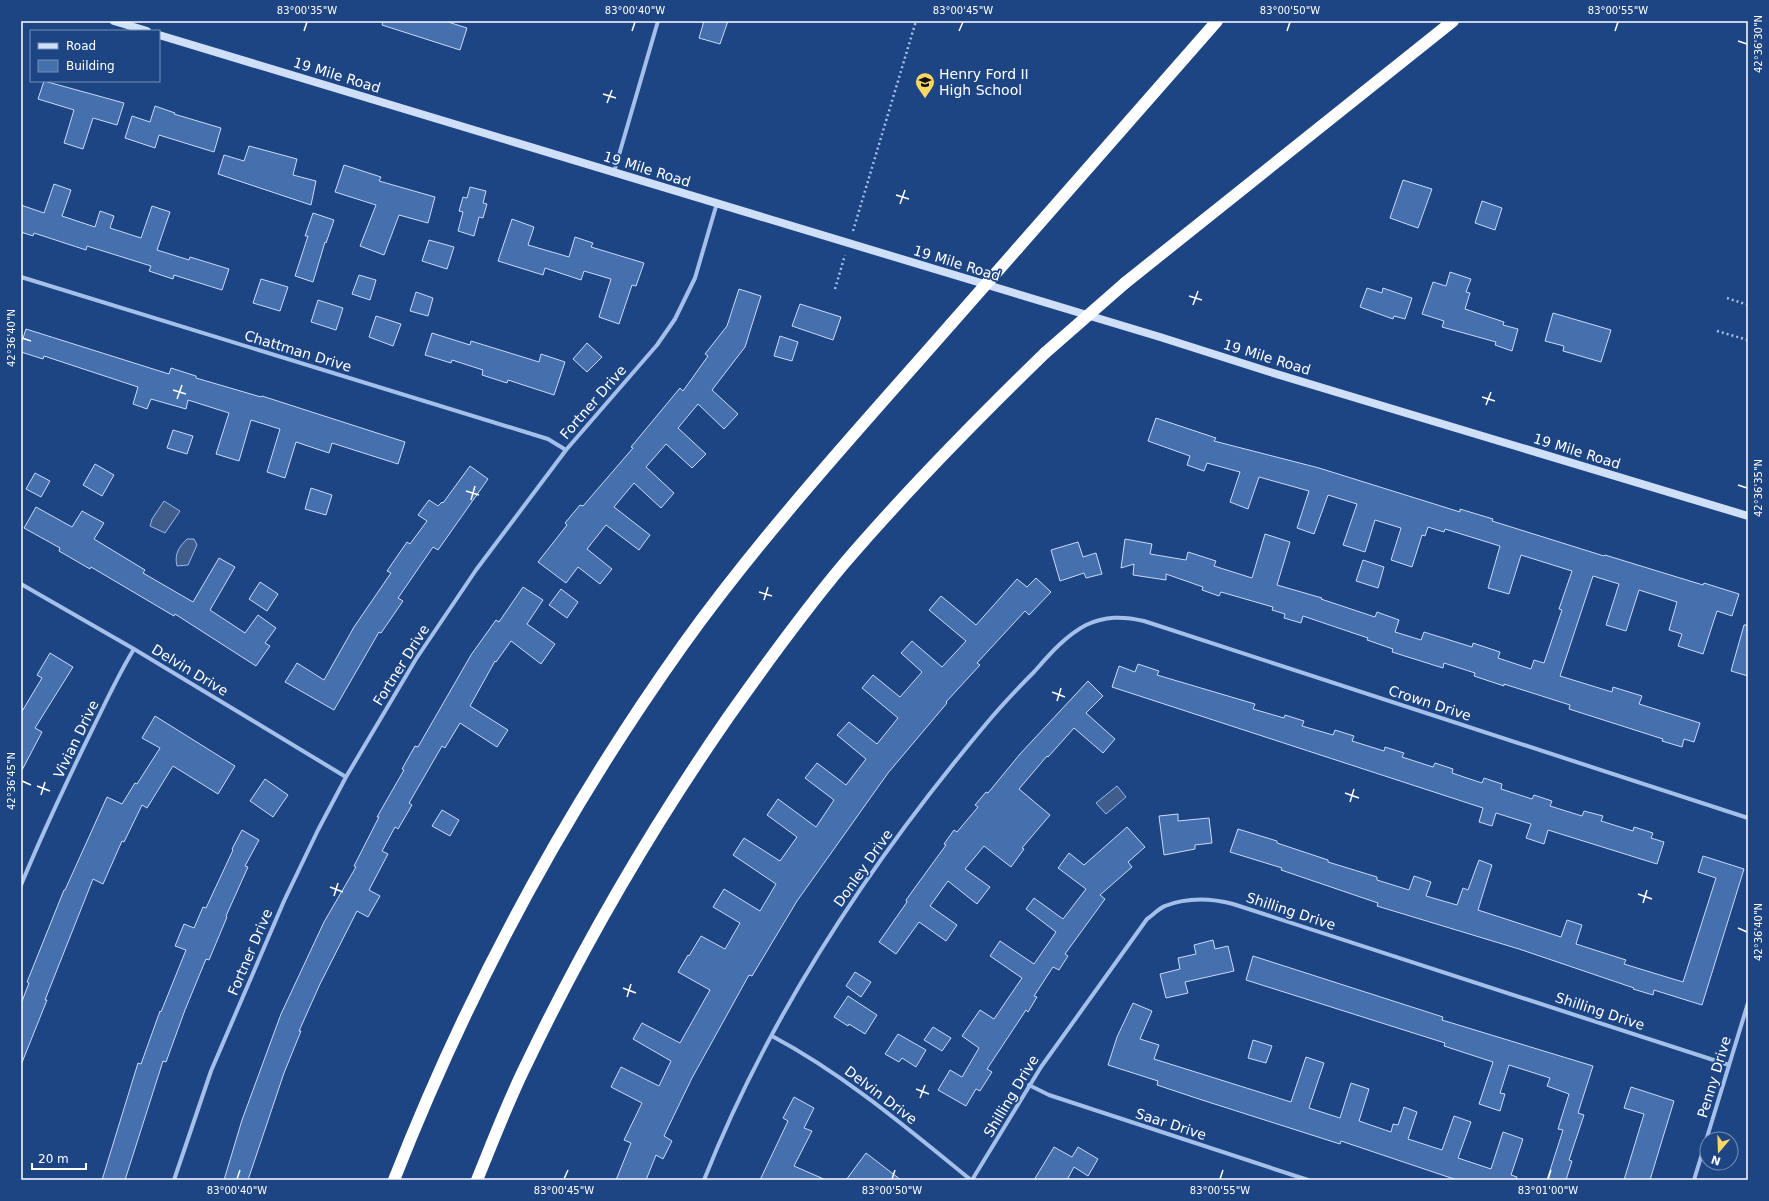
<svg xmlns="http://www.w3.org/2000/svg" width="1769" height="1201" font-family="'DejaVu Sans',sans-serif">
  <style>
    .water { fill: #3f5c8b; stroke: #97baec }
    .building { fill: #456fad; stroke: #c8dbf8 }
    .lines { fill: none; stroke-linecap: round; stroke-linejoin: round }
    .path { stroke: #a4c0ea; stroke-width: 2.5; stroke-dasharray: 2 3; stroke-linecap: butt }
    .street { stroke: #a4c0ea; stroke-width: 4 }
    .secondary { stroke: #cfdff8; stroke-width: 8 }
    .highway { stroke: #fff; stroke-width: 12 }
    .highway-bridge { stroke: #fff; stroke-width: 12 }
    .ticks { fill: none; stroke: #fff; stroke-width: 1.5 }
    .labels { text-anchor: middle; stroke-width: 3.5; stroke-linejoin: round; paint-order: stroke }
    .poi-label { font-size: 14px; fill: #fff; stroke: #1d4584; text-anchor: start }
    .street-label { font-size: 14px; fill: #fff; stroke: #1d4584 }
    .neatline { fill: none; stroke: #fff; stroke-width: 1.5 }
    .ticks-label { font-size: 10px; text-anchor: middle; fill: #fff }
  </style>
  <rect width="100%" height="100%" fill="#1d4584"/>
  <path class="water" d="M 164,501 L 180,511 L 165,533 L 150,526 L 152,519 Z
    M 187,539 L 194,539 L 197,545 L 188,565 L 177,566 C 174,554 179,547 187,539 Z
    M 1117,786 L 1126,797 L 1106,814 L 1096,803 Z"/>
  <path class="building" d="M 383,21 L 445,21 L 467,28 L 460,50 L 382,25 Z
    M 704,21 L 728,21 L 720,44 L 699,38 Z
    M 44,81 L 124,103 L 117,125 L 93,118 L 83,149 L 64,143 L 74,110 L 38,99 Z
    M 155,106 L 175,113 L 174,114 L 221,128 L 214,152 L 159,135 L 155,148 L 125,138 L 132,116 L 150,122 Z
    M 249,146 L 297,159 L 293,175 L 316,181 L 311,205 L 218,174 L 224,155 L 244,161 Z
    M 344,165 L 381,177 L 379,181 L 435,197 L 428,223 L 399,215 L 384,255 L 360,246 L 376,205 L 335,192 Z
    M 1403,180 L 1432,189 L 1418,228 L 1390,218 Z
    M 54,184 L 71,190 L 62,216 L 95,227 L 100,211 L 114,216 L 110,228 L 141,238 L 152,206 L 170,212 L 157,250 L 189,260 L 190,257 L 229,269 L 222,290 L 174,275 L 173,279 L 149,271 L 151,266 L 87,246 L 86,250 L 34,233 L 33,236 L 21,232 L 21,205 L 44,213 Z
    M 470,187 L 486,191 L 483,203 L 487,204 L 483,218 L 479,217 L 474,236 L 458,231 L 463,212 L 459,211 L 463,197 L 467,198 Z
    M 1482,201 L 1502,208 L 1495,230 L 1475,223 Z
    M 313,213 L 334,220 L 326,243 L 325,242 L 313,282 L 295,276 L 308,236 L 305,236 Z
    M 512,219 L 534,227 L 528,245 L 569,257 L 575,237 L 593,243 L 591,247 L 644,263 L 636,286 L 632,285 L 619,324 L 599,317 L 611,279 L 584,271 L 581,280 L 545,268 L 543,275 L 498,261 Z
    M 429,240 L 454,247 L 447,269 L 422,261 Z
    M 1450,272 L 1471,279 L 1466,292 L 1470,293 L 1465,309 L 1504,322 L 1503,325 L 1518,329 L 1512,351 L 1495,345 L 1496,342 L 1442,327 L 1444,321 L 1422,314 L 1433,282 L 1446,286 Z
    M 359,275 L 376,280 L 370,300 L 352,294 Z
    M 261,279 L 288,287 L 280,311 L 253,303 Z
    M 1367,288 L 1382,293 L 1383,288 L 1412,298 L 1405,319 L 1394,316 L 1393,319 L 1360,307 Z
    M 739,289 L 761,296 L 745,347 L 712,390 L 738,414 L 724,429 L 698,404 L 678,428 L 706,454 L 692,468 L 666,444 L 646,467 L 674,493 L 661,508 L 634,483 L 614,507 L 650,535 L 639,550 L 606,525 L 587,549 L 612,569 L 600,584 L 578,567 L 566,583 L 538,562 L 567,525 L 565,523 L 580,505 L 583,506 L 633,448 L 631,447 L 680,388 L 683,391 L 708,356 L 705,354 L 727,326 Z
    M 416,292 L 433,298 L 428,316 L 410,311 Z
    M 318,300 L 343,308 L 336,330 L 311,322 Z
    M 800,304 L 841,317 L 833,340 L 792,326 Z
    M 1553,313 L 1611,330 L 1601,362 L 1563,351 L 1564,346 L 1545,341 Z
    M 376,316 L 401,324 L 393,346 L 369,337 Z
    M 26,329 L 169,374 L 171,368 L 196,376 L 196,378 L 261,397 L 262,396 L 405,442 L 398,464 L 332,443 L 329,453 L 296,442 L 285,478 L 267,472 L 280,429 L 251,420 L 239,461 L 216,454 L 229,413 L 188,400 L 186,409 L 151,399 L 147,409 L 133,404 L 138,387 L 44,356 L 43,359 L 21,352 L 21,344 Z
    M 432,333 L 470,345 L 471,341 L 539,362 L 541,354 L 565,362 L 554,395 L 508,380 L 507,383 L 482,375 L 483,370 L 452,360 L 451,363 L 425,355 Z
    M 780,336 L 798,342 L 792,361 L 774,356 Z
    M 587,343 L 602,357 L 587,372 L 573,359 Z
    M 1156,418 L 1216,438 L 1214,441 L 1319,468 L 1460,512 L 1460,509 L 1493,519 L 1492,521 L 1604,556 L 1605,555 L 1703,585 L 1704,583 L 1739,594 L 1732,616 L 1717,611 L 1703,654 L 1678,646 L 1682,634 L 1669,630 L 1677,602 L 1639,590 L 1626,631 L 1606,625 L 1619,584 L 1593,576 L 1560,676 L 1612,692 L 1613,687 L 1642,696 L 1639,704 L 1700,723 L 1694,742 L 1684,739 L 1682,747 L 1662,741 L 1663,739 L 1569,709 L 1570,705 L 1504,684 L 1504,686 L 1474,676 L 1475,673 L 1444,663 L 1443,668 L 1392,652 L 1393,649 L 1367,640 L 1368,638 L 1303,616 L 1301,623 L 1284,618 L 1285,614 L 1272,610 L 1273,607 L 1221,592 L 1219,596 L 1202,590 L 1203,587 L 1166,574 L 1166,580 L 1133,575 L 1134,564 L 1121,568 L 1125,539 L 1152,544 L 1150,554 L 1186,560 L 1188,552 L 1216,561 L 1214,566 L 1252,578 L 1265,534 L 1290,542 L 1277,585 L 1322,598 L 1321,599 L 1375,617 L 1377,612 L 1399,620 L 1395,632 L 1421,640 L 1424,632 L 1472,647 L 1473,643 L 1500,652 L 1498,658 L 1531,669 L 1534,660 L 1544,663 L 1562,610 L 1559,609 L 1572,571 L 1521,555 L 1509,594 L 1488,588 L 1500,546 L 1445,529 L 1444,532 L 1428,527 L 1425,536 L 1422,535 L 1412,567 L 1391,560 L 1401,528 L 1375,520 L 1365,552 L 1343,545 L 1357,504 L 1328,495 L 1314,534 L 1297,528 L 1309,491 L 1259,477 L 1248,509 L 1230,502 L 1240,472 L 1207,463 L 1204,471 L 1187,465 L 1190,456 L 1148,441 Z
    M 173,430 L 193,436 L 187,454 L 167,448 Z
    M 95,464 L 114,475 L 102,496 L 83,485 Z
    M 470,466 L 488,479 L 438,550 L 433,547 L 398,598 L 403,601 L 381,633 L 379,632 L 334,710 L 285,682 L 297,663 L 324,680 L 354,627 L 391,573 L 387,571 L 407,542 L 410,544 L 427,521 L 418,515 L 429,500 L 438,506 L 442,502 L 443,503 Z
    M 35,473 L 50,481 L 41,497 L 26,489 Z
    M 311,488 L 332,495 L 326,515 L 305,509 Z
    M 36,507 L 72,527 L 82,511 L 104,523 L 94,539 L 145,570 L 143,573 L 193,602 L 219,558 L 235,567 L 210,610 L 245,633 L 258,615 L 276,628 L 265,643 L 270,646 L 256,666 L 175,614 L 174,616 L 91,567 L 90,569 L 59,551 L 60,548 L 24,528 Z
    M 1078,542 L 1083,557 L 1096,553 L 1102,574 L 1086,578 L 1084,573 L 1060,581 L 1051,550 Z
    M 1363,560 L 1384,567 L 1378,588 L 1356,581 Z
    M 1036,578 L 1051,592 L 1029,615 L 1025,611 L 977,663 L 980,665 L 946,702 L 947,703 L 888,773 L 797,901 L 752,976 L 749,975 L 692,1078 L 664,1136 L 672,1141 L 663,1159 L 656,1155 L 646,1180 L 616,1180 L 631,1143 L 624,1140 L 642,1103 L 611,1087 L 621,1067 L 659,1086 L 671,1061 L 633,1039 L 642,1023 L 680,1043 L 710,990 L 678,972 L 688,955 L 689,956 L 701,936 L 725,949 L 740,923 L 713,907 L 724,889 L 760,911 L 776,884 L 733,855 L 744,838 L 780,861 L 797,837 L 767,815 L 778,799 L 816,827 L 834,800 L 805,778 L 817,763 L 846,785 L 866,759 L 837,735 L 849,722 L 877,744 L 898,718 L 862,688 L 873,675 L 900,697 L 922,672 L 901,653 L 912,641 L 942,667 L 966,641 L 929,610 L 941,596 L 976,625 L 1017,579 L 1027,587 Z
    M 260,582 L 278,594 L 267,611 L 249,599 Z
    M 523,587 L 543,600 L 527,624 L 555,644 L 541,664 L 511,641 L 496,662 L 495,661 L 470,706 L 508,730 L 497,747 L 460,723 L 445,748 L 442,746 L 409,803 L 412,805 L 398,829 L 395,827 L 382,851 L 388,854 L 369,890 L 380,896 L 368,917 L 357,911 L 320,984 L 299,1031 L 301,1031 L 284,1073 L 248,1180 L 224,1180 L 242,1120 L 281,1014 L 324,922 L 356,867 L 354,866 L 379,817 L 377,817 L 404,770 L 402,769 L 415,746 L 418,747 L 471,655 L 496,620 L 499,622 Z
    M 561,589 L 578,602 L 567,618 L 549,605 Z
    M 1744,625 L 1748,625 L 1748,676 L 1731,671 Z
    M 50,653 L 73,667 L 35,728 L 42,732 L 21,772 L 21,713 L 42,678 L 37,675 Z
    M 1138,664 L 1159,671 L 1157,675 L 1255,704 L 1253,709 L 1284,718 L 1285,715 L 1304,721 L 1302,726 L 1333,735 L 1335,730 L 1354,736 L 1352,741 L 1384,751 L 1385,747 L 1404,753 L 1402,757 L 1433,767 L 1435,763 L 1453,769 L 1452,773 L 1482,783 L 1484,778 L 1502,784 L 1501,789 L 1532,799 L 1534,795 L 1552,801 L 1550,806 L 1582,816 L 1584,811 L 1603,816 L 1601,821 L 1633,831 L 1634,827 L 1653,833 L 1651,838 L 1664,842 L 1657,864 L 1548,830 L 1544,844 L 1526,838 L 1531,824 L 1496,813 L 1492,826 L 1479,822 L 1483,808 L 1112,687 L 1119,666 L 1135,672 Z
    M 1088,681 L 1103,696 L 1086,713 L 1115,739 L 1103,753 L 1074,728 L 1048,757 L 1047,756 L 1019,789 L 1050,815 L 1022,848 L 1024,849 L 1011,867 L 984,846 L 965,869 L 990,887 L 977,904 L 948,881 L 930,906 L 957,925 L 946,941 L 919,922 L 896,954 L 879,942 L 907,902 L 906,900 L 946,845 L 944,844 L 954,830 L 957,832 L 978,807 L 975,805 L 986,792 L 988,793 L 1020,754 Z
    M 155,716 L 235,766 L 218,794 L 173,766 L 147,808 L 142,805 L 124,842 L 122,841 L 103,884 L 93,879 L 45,1000 L 47,1000 L 21,1065 L 21,1004 L 29,983 L 27,982 L 64,890 L 65,890 L 107,797 L 122,804 L 135,783 L 137,784 L 160,748 L 142,738 Z
    M 265,779 L 288,795 L 273,817 L 250,801 Z
    M 442,810 L 459,820 L 450,836 L 432,826 Z
    M 1178,814 L 1178,821 L 1209,818 L 1212,843 L 1195,845 L 1195,849 L 1164,855 L 1159,816 Z
    M 1127,827 L 1145,847 L 1128,862 L 1132,867 L 1100,895 L 1105,899 L 1065,954 L 1068,956 L 1059,970 L 1053,967 L 1034,996 L 1037,997 L 1028,1012 L 1026,1010 L 987,1069 L 992,1072 L 980,1091 L 976,1089 L 966,1106 L 938,1090 L 950,1070 L 962,1077 L 979,1048 L 962,1036 L 980,1010 L 994,1019 L 1022,978 L 990,956 L 1000,941 L 1034,964 L 1056,932 L 1026,909 L 1034,898 L 1063,919 L 1086,889 L 1058,868 L 1069,853 L 1084,865 Z
    M 1238,829 L 1277,841 L 1277,843 L 1328,860 L 1328,862 L 1377,877 L 1377,880 L 1409,890 L 1414,876 L 1431,882 L 1426,896 L 1457,905 L 1463,888 L 1468,890 L 1479,860 L 1492,865 L 1478,910 L 1561,937 L 1567,920 L 1582,925 L 1576,944 L 1626,960 L 1624,964 L 1683,982 L 1716,878 L 1698,872 L 1703,856 L 1744,869 L 1702,1005 L 1654,990 L 1653,995 L 1633,989 L 1634,988 L 1519,949 L 1377,906 L 1378,903 L 1281,870 L 1282,868 L 1230,852 Z
    M 242,830 L 259,840 L 245,866 L 248,867 L 226,916 L 227,917 L 209,960 L 206,959 L 185,1010 L 166,1062 L 163,1061 L 125,1180 L 102,1180 L 138,1063 L 141,1064 L 160,1011 L 161,1012 L 186,950 L 175,946 L 184,924 L 194,928 L 203,907 L 206,908 L 233,850 L 232,849 Z
    M 1213,940 L 1215,949 L 1228,946 L 1234,971 L 1185,982 L 1188,993 L 1166,998 L 1160,974 L 1180,969 L 1178,958 L 1196,954 L 1194,945 Z
    M 1253,956 L 1443,1017 L 1442,1020 L 1593,1066 L 1578,1113 L 1584,1115 L 1569,1160 L 1572,1161 L 1566,1180 L 1547,1180 L 1563,1130 L 1558,1129 L 1569,1094 L 1547,1086 L 1550,1078 L 1509,1065 L 1500,1093 L 1505,1094 L 1500,1111 L 1479,1104 L 1493,1062 L 1444,1046 L 1445,1043 L 1246,980 Z
    M 855,972 L 871,982 L 861,997 L 846,986 Z
    M 848,996 L 877,1015 L 865,1034 L 849,1024 L 848,1026 L 834,1017 Z
    M 1133,1003 L 1152,1011 L 1140,1039 L 1159,1045 L 1154,1059 L 1291,1102 L 1306,1057 L 1324,1063 L 1309,1108 L 1340,1118 L 1351,1083 L 1369,1089 L 1359,1121 L 1391,1132 L 1393,1124 L 1398,1125 L 1404,1107 L 1417,1112 L 1408,1139 L 1442,1150 L 1454,1116 L 1471,1122 L 1458,1158 L 1491,1169 L 1503,1132 L 1523,1139 L 1511,1175 L 1517,1177 L 1516,1180 L 1457,1180 L 1341,1141 L 1340,1144 L 1202,1100 L 1157,1085 L 1158,1081 L 1108,1065 L 1117,1037 Z
    M 933,1027 L 951,1038 L 942,1051 L 924,1040 Z
    M 898,1034 L 926,1050 L 916,1067 L 902,1058 L 899,1062 L 885,1054 Z
    M 1253,1040 L 1272,1046 L 1266,1063 L 1248,1058 Z
    M 1631,1087 L 1674,1101 L 1650,1180 L 1624,1180 L 1644,1114 L 1624,1108 Z
    M 794,1097 L 814,1108 L 804,1128 L 812,1131 L 794,1166 L 826,1180 L 760,1180 L 788,1121 L 783,1118 Z
    M 1054,1147 L 1072,1157 L 1078,1147 L 1098,1159 L 1088,1176 L 1074,1167 L 1067,1180 L 1034,1180 Z
    M 866,1153 L 901,1180 L 846,1180 Z"/>
  <g class="lines">
    <path class="path" d="M 853,231 L 916,21
      M 835,289 L 845,255
      M 1727,298 L 1748,305
      M 1717,331 L 1748,340"/>
    <path class="street" d="M 614,172 L 658,21
      M 21,277 L 548,439 L 566,450
      M 21,584 L 134,649 L 346,777
      M 21,885 C 43,832 67,781 92,730 C 106,702 118,675 134,649
      M 772,1036 C 845,1075 907,1128 971,1180
      M 1029,1085 L 1049,1095 L 1308,1180
      M 174,1180 L 211,1071 L 284,901 L 318,830 L 346,777 L 416,659 L 476,570 L 566,450 L 657,345 L 675,319 L 695,278 L 717,203
      M 704,1180 C 770,1013 871,861 986,724 C 1001,706 1017,689 1034,672 C 1049,655 1065,636 1086,625 C 1105,616 1123,616 1144,621 L 1748,818
      M 972,1180 L 1041,1067 L 1147,919 C 1153,915 1159,908 1165,906 C 1188,897 1210,898 1233,904 L 1729,1065
      M 1694,1180 L 1748,1003"/>
    <path class="secondary" d="M 114,21 L 147,31
      M 159,35 L 1160,337 L 1270,372 L 1748,516"/>
    <path class="highway" d="M 1017,249 L 1217,21
      M 1125,283 L 1453,21
      M 394,1180 C 468,991 565,811 683,645 C 764,532 859,429 951,324
      M 477,1180 C 493,1141 508,1101 527,1063 C 585,942 652,827 729,716 C 765,665 802,614 842,566 C 906,491 975,421 1045,353"/>
    <path class="highway-bridge" d="M 951,324 L 1017,249
      M 1045,353 L 1125,283"/>
  </g>
  <path class="ticks" d="M 304,31 L 307,22M 632,31 L 635,22M 959,31 L 963,22M 1287,31 L 1290,22M 1615,31 L 1618,22M 1738,41 L 1747,44M 603,94 L 616,98M 607,103 L 612,90M 896,195 L 909,199M 900,204 L 905,190M 1189,296 L 1202,300M 1193,305 L 1198,291M 22,338 L 31,341M 173,390 L 186,394M 1482,397 L 1495,401M 177,399 L 182,385M 1486,405 L 1491,392M 1738,485 L 1747,488M 466,491 L 479,495M 471,500 L 475,486M 759,592 L 772,596M 764,600 L 768,587M 1052,692 L 1065,697M 1057,701 L 1061,688M 22,781 L 31,785M 37,786 L 50,791M 1345,793 L 1359,798M 41,795 L 45,782M 1350,802 L 1354,789M 330,887 L 343,892M 1638,894 L 1652,899M 334,896 L 338,883M 1643,903 L 1647,890M 1738,928 L 1747,932M 623,988 L 636,993M 627,997 L 631,984M 916,1089 L 929,1094M 920,1098 L 925,1085M 237,1179 L 240,1170M 564,1179 L 568,1170M 892,1179 L 895,1170M 1220,1179 L 1223,1170M 1548,1179 L 1551,1170"/>
  <defs>
    <g id="school-pin" transform="scale(1)"><path d="M0 17L-7.5 6A9.5 9.5 0 1 1 7.5 6Z" fill="#fad662" stroke="#1d4584"/><path d="M0-5L7-2L0 1L-7-2ZM-4 1L0 2.5L4 1V4Q0 6-4 4Z" fill="#111"/></g>
  </defs>
  <g fill-rule="evenodd">
    <use href="#school-pin" x="925" y="82"/>
  </g>
  <g class="labels">
    <g class="poi-label">
      <text x="939" y="79">Henry Ford II<tspan x="939" dy="16">High School</tspan></text>
    </g>
    <g class="street-label">
      <text transform="translate(337 75) rotate(17)" y="5">19 Mile Road</text>
      <text transform="translate(647 169) rotate(17)" y="5">19 Mile Road</text>
      <text transform="translate(957 263) rotate(17)" y="5">19 Mile Road</text>
      <text transform="translate(298 351) rotate(17)" y="5">Chattman Drive</text>
      <text transform="translate(1267 357) rotate(17)" y="5">19 Mile Road</text>
      <text transform="translate(593 402) rotate(-49)" y="5">Fortner Drive</text>
      <text transform="translate(1577 451) rotate(17)" y="5">19 Mile Road</text>
      <text transform="translate(401 665) rotate(-58)" y="5">Fortner Drive</text>
      <text transform="translate(190 670) rotate(31)" y="5">Delvin Drive</text>
      <text transform="translate(1430 703) rotate(18)" y="5">Crown Drive</text>
      <text transform="translate(76 739) rotate(-64)" y="5">Vivian Drive</text>
      <text transform="translate(863 868) rotate(-55)" y="5">Donley Drive</text>
      <text transform="translate(1291 911) rotate(18)" y="5">Shilling Drive</text>
      <text transform="translate(250 952) rotate(-67)" y="5">Fortner Drive</text>
      <text transform="translate(1600 1011) rotate(18)" y="5">Shilling Drive</text>
      <text transform="translate(1714 1077) rotate(-73)" y="5">Penny Drive</text>
      <text transform="translate(881 1095) rotate(37)" y="5">Delvin Drive</text>
      <text transform="translate(1011 1096) rotate(-59)" y="5">Shilling Drive</text>
      <text transform="translate(1171 1124) rotate(18)" y="5">Saar Drive</text>
    </g>
  </g>
  <rect width="1769" height="1201" fill="none" stroke="#1d4584" stroke-width="44"/>
  <rect x="30" y="30" width="130" height="52" fill="#1d4584" stroke="#778fb5"/>
  <rect x="38" y="43" width="20" height="6" fill="#cfdff8" stroke="#778fb5"/>
  <text x="66" y="50" font-size="12" fill="#ffffff">Road</text>
  <rect x="38" y="60" width="20" height="12" fill="#456fad" stroke="#778fb5"/>
  <text x="66" y="70" font-size="12" fill="#ffffff">Building</text>
  <g transform="translate(1719 1151) rotate(199)"><circle r="19" fill="#1d4584" stroke="#778fb5"/>
  <path d="M0-3L7 15L0 10L-7 15Z" fill="#fad662"/>
  <text y="-6" font-size="11" font-weight="bold" text-anchor="middle" fill="#ffffff">N</text>
  </g>
  <path d="M32 1163v6h54v-6" fill="none" stroke="#ffffff" stroke-width="2"/>
  <text x="38" y="1163" font-size="12" fill="#ffffff" stroke="#1d4584" stroke-width="3" paint-order="stroke">20 m</text>
  <rect x="22" y="22" width="1725" height="1157" class="neatline"/>
  <g class="ticks-label">
    <text x="307" y="14">83°00'35"W</text>
    <text x="635" y="14">83°00'40"W</text>
    <text x="963" y="14">83°00'45"W</text>
    <text x="1290" y="14">83°00'50"W</text>
    <text x="1618" y="14">83°00'55"W</text>
    <text transform="translate(1758 44) rotate(-90)" y="4">42°36'30"N</text>
    <text transform="translate(11 338) rotate(-90)" y="4">42°36'40"N</text>
    <text transform="translate(1758 488) rotate(-90)" y="4">42°36'35"N</text>
    <text transform="translate(11 781) rotate(-90)" y="4">42°36'45"N</text>
    <text transform="translate(1758 932) rotate(-90)" y="4">42°36'40"N</text>
    <text x="237" y="1194">83°00'40"W</text>
    <text x="564" y="1194">83°00'45"W</text>
    <text x="892" y="1194">83°00'50"W</text>
    <text x="1220" y="1194">83°00'55"W</text>
    <text x="1548" y="1194">83°01'00"W</text>
  </g>
</svg>
